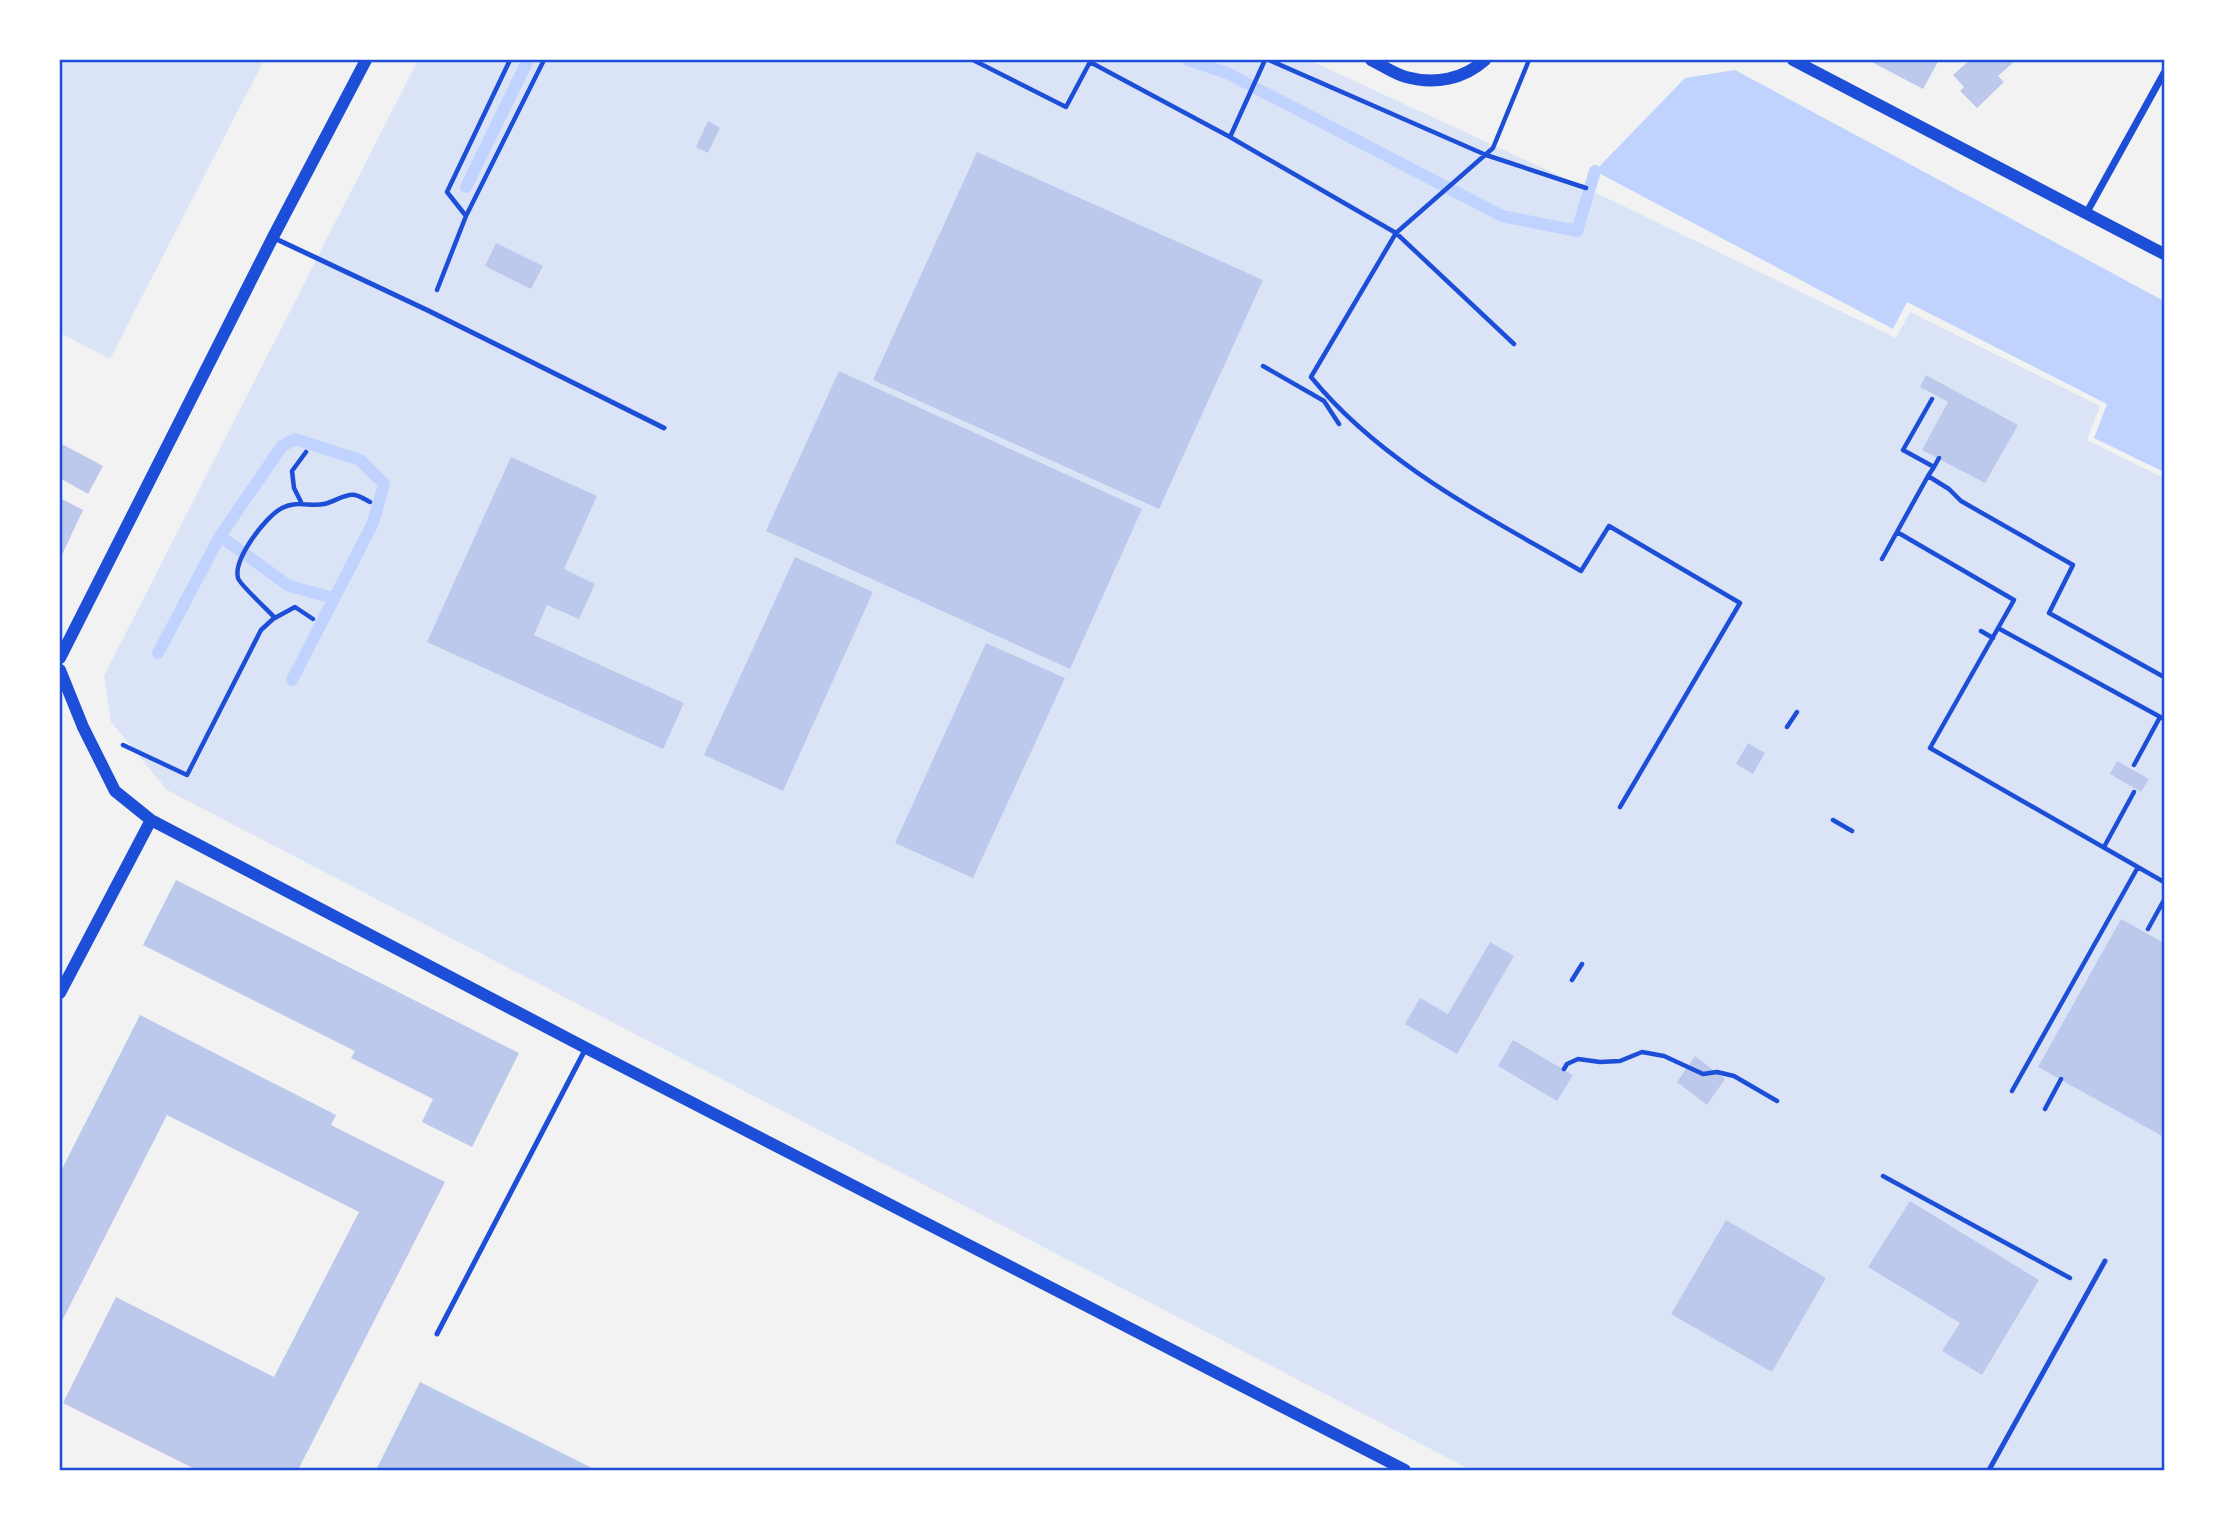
<svg xmlns="http://www.w3.org/2000/svg" width="2224" height="1530" font-family="'Times New Roman',serif">
  <style>
    .green { fill: #dbe4f7 }
    .water { fill: #bfd3fe }
    .lines { fill: none; stroke-linecap: round; stroke-linejoin: round }
    .stream { stroke: #bfd3fe; stroke-width: 12 }
    .building { fill: #bdc9ec }
    .path { stroke: #1d4ed8; stroke-width: 4.5 }
    .service { stroke: #1d4ed8; stroke-width: 5 }
    .minor { stroke: #1d4ed8; stroke-width: 7 }
    .tertiary { stroke: #1d4ed8; stroke-width: 12 }
    .neatline { fill: none; stroke: #1d4ed8; stroke-width: 2.5 }
  </style>
  <rect width="100%" height="100%" fill="#f2f2f2"/>
  <path class="green" d="M 60,60 L 264,60 L 110,359 L 60,333 Z
    M 418,60 L 1309,60 L 1586,188 L 1896,338 L 1910,312 L 2100,406 L 2087,440 L 2164,478 L 2164,1470 L 1471,1470 L 167,790 L 111,722 L 104,676 Z"/>
  <path class="water" d="M 1735,70 L 2164,301 L 2164,472 L 2094,438 L 2107,404 L 1907,302 L 1893,329 L 1595,171 L 1685,78 Z"/>
  <g class="lines">
    <path class="stream" d="M 1188,60 L 1227,73 L 1502,216 L 1577,231 L 1595,171
      M 466,187 L 528,60
      M 220,536 L 289,586 L 334,598
      M 158,653 L 220,536 L 282,446 L 295,439 L 360,460 L 384,484 L 373,523 L 292,680"/>
  </g>
  <path class="building" d="M 1868,60 L 1939,60 L 1923,89 Z
    M 1970,60 L 2016,60 L 1998,76 L 2004,82 L 1977,108 L 1960,91 L 1964,87 L 1953,75 Z
    M 708,121 L 720,128 L 708,153 L 696,147 Z
    M 977,152 L 1263,280 L 1159,509 L 873,380 Z
    M 496,243 L 543,266 L 531,289 L 485,266 Z
    M 839,371 L 1142,509 L 1070,669 L 766,531 Z
    M 1926,375 L 2018,425 L 1985,483 L 1922,450 L 1948,402 L 1920,387 Z
    M 60,443 L 103,466 L 88,494 L 60,478 Z
    M 511,457 L 597,496 L 564,569 L 595,584 L 579,619 L 547,605 L 534,635 L 684,703 L 663,749 L 427,642 Z
    M 60,498 L 83,510 L 60,559 Z
    M 795,557 L 873,592 L 783,791 L 704,755 Z
    M 986,643 L 1065,678 L 973,878 L 895,843 Z
    M 1748,743 L 1765,753 L 1753,774 L 1736,764 Z
    M 2117,761 L 2149,779 L 2141,792 L 2110,774 Z
    M 176,880 L 519,1053 L 472,1147 L 422,1122 L 433,1099 L 351,1058 L 355,1051 L 143,945 Z
    M 2121,919 L 2164,943 L 2164,1137 L 2038,1067 Z
    M 1490,942 L 1514,956 L 1457,1054 L 1405,1024 L 1420,998 L 1448,1014 Z
    M 140,1015 L 336,1115 L 331,1125 L 445,1182 L 298,1470 L 197,1470 L 63,1403 L 116,1297 L 274,1377 L 359,1212 L 167,1115 L 60,1325 L 60,1173 Z
    M 1513,1040 L 1573,1075 L 1557,1101 L 1498,1066 Z
    M 1695,1056 L 1725,1079 L 1707,1105 L 1677,1082 Z
    M 1910,1201 L 2039,1280 L 1982,1375 L 1942,1351 L 1960,1323 L 1868,1267 Z
    M 1726,1220 L 1826,1278 L 1772,1372 L 1671,1314 Z
    M 420,1382 L 596,1470 L 376,1470 Z"/>
  <g class="lines">
    <path class="path" d="M 973,60 L 1066,107 L 1090,62 L 1230,137 L 1396,233 L 1514,344
      M 1269,60 L 1486,155 L 1586,188
      M 1529,60 L 1493,148 L 1396,233 L 1311,377 C 1382,464 1485,515 1581,571 L 1609,526 L 1740,603 L 1620,807
      M 1230,137 L 1265,60
      M 466,216 L 447,192 L 510,60
      M 437,290 L 466,216 L 544,60
      M 1263,366 L 1324,401 L 1339,424
      M 1932,399 L 1903,450 L 1934,467 L 1928,476 L 1949,489 L 1961,501 L 2073,565 L 2049,613 L 2164,677
      M 1934,467 L 1939,458
      M 301,502 L 294,488 L 292,471 L 306,452
      M 1897,532 L 2014,600 L 1930,748 L 2164,882
      M 1882,559 L 1928,476
      M 275,618 C 268,610 240,585 238,578 C 233,559 266,516 282,508 C 297,500 310,507 324,504 C 334,502 346,493 355,495 C 360,496 366,500 370,502
      M 1998,628 L 2164,719
      M 1981,631 L 1993,638
      M 1787,727 L 1797,712
      M 123,745 L 187,775 L 261,630 L 273,619 L 295,607 L 313,619
      M 2134,765 L 2160,717
      M 1833,820 L 1852,831
      M 2104,847 L 2134,792
      M 2148,929 L 2164,900
      M 1572,980 L 1582,964
      M 1564,1069 L 1567,1064 L 1578,1059 L 1600,1062 L 1620,1061 L 1642,1052 L 1664,1056 L 1703,1074 L 1717,1072 L 1734,1076 L 1777,1101
      M 2012,1091 L 2138,867
      M 2045,1109 L 2061,1079
      M 1883,1176 L 2070,1278"/>
    <path class="service" d="M 274,238 L 427,310 L 664,428
      M 437,1334 L 586,1048
      M 1989,1470 L 2105,1261"/>
    <path class="minor" d="M 2087,212 L 2164,73"/>
    <path class="tertiary" d="M 1371,60 C 1382,65 1394,74 1406,77 C 1435,85 1464,79 1485,60
      M 1793,60 L 2164,254
      M 60,658 L 273,237 L 366,60
      M 60,670 L 83,727 L 115,791 L 151,820 L 586,1048 L 1405,1470
      M 60,993 L 151,820"/>
  </g>
  <rect width="2224" height="1530" fill="none" stroke="#ffffff" stroke-width="122"/>
  <rect x="61" y="61" width="2102" height="1408" class="neatline"/>
</svg>
